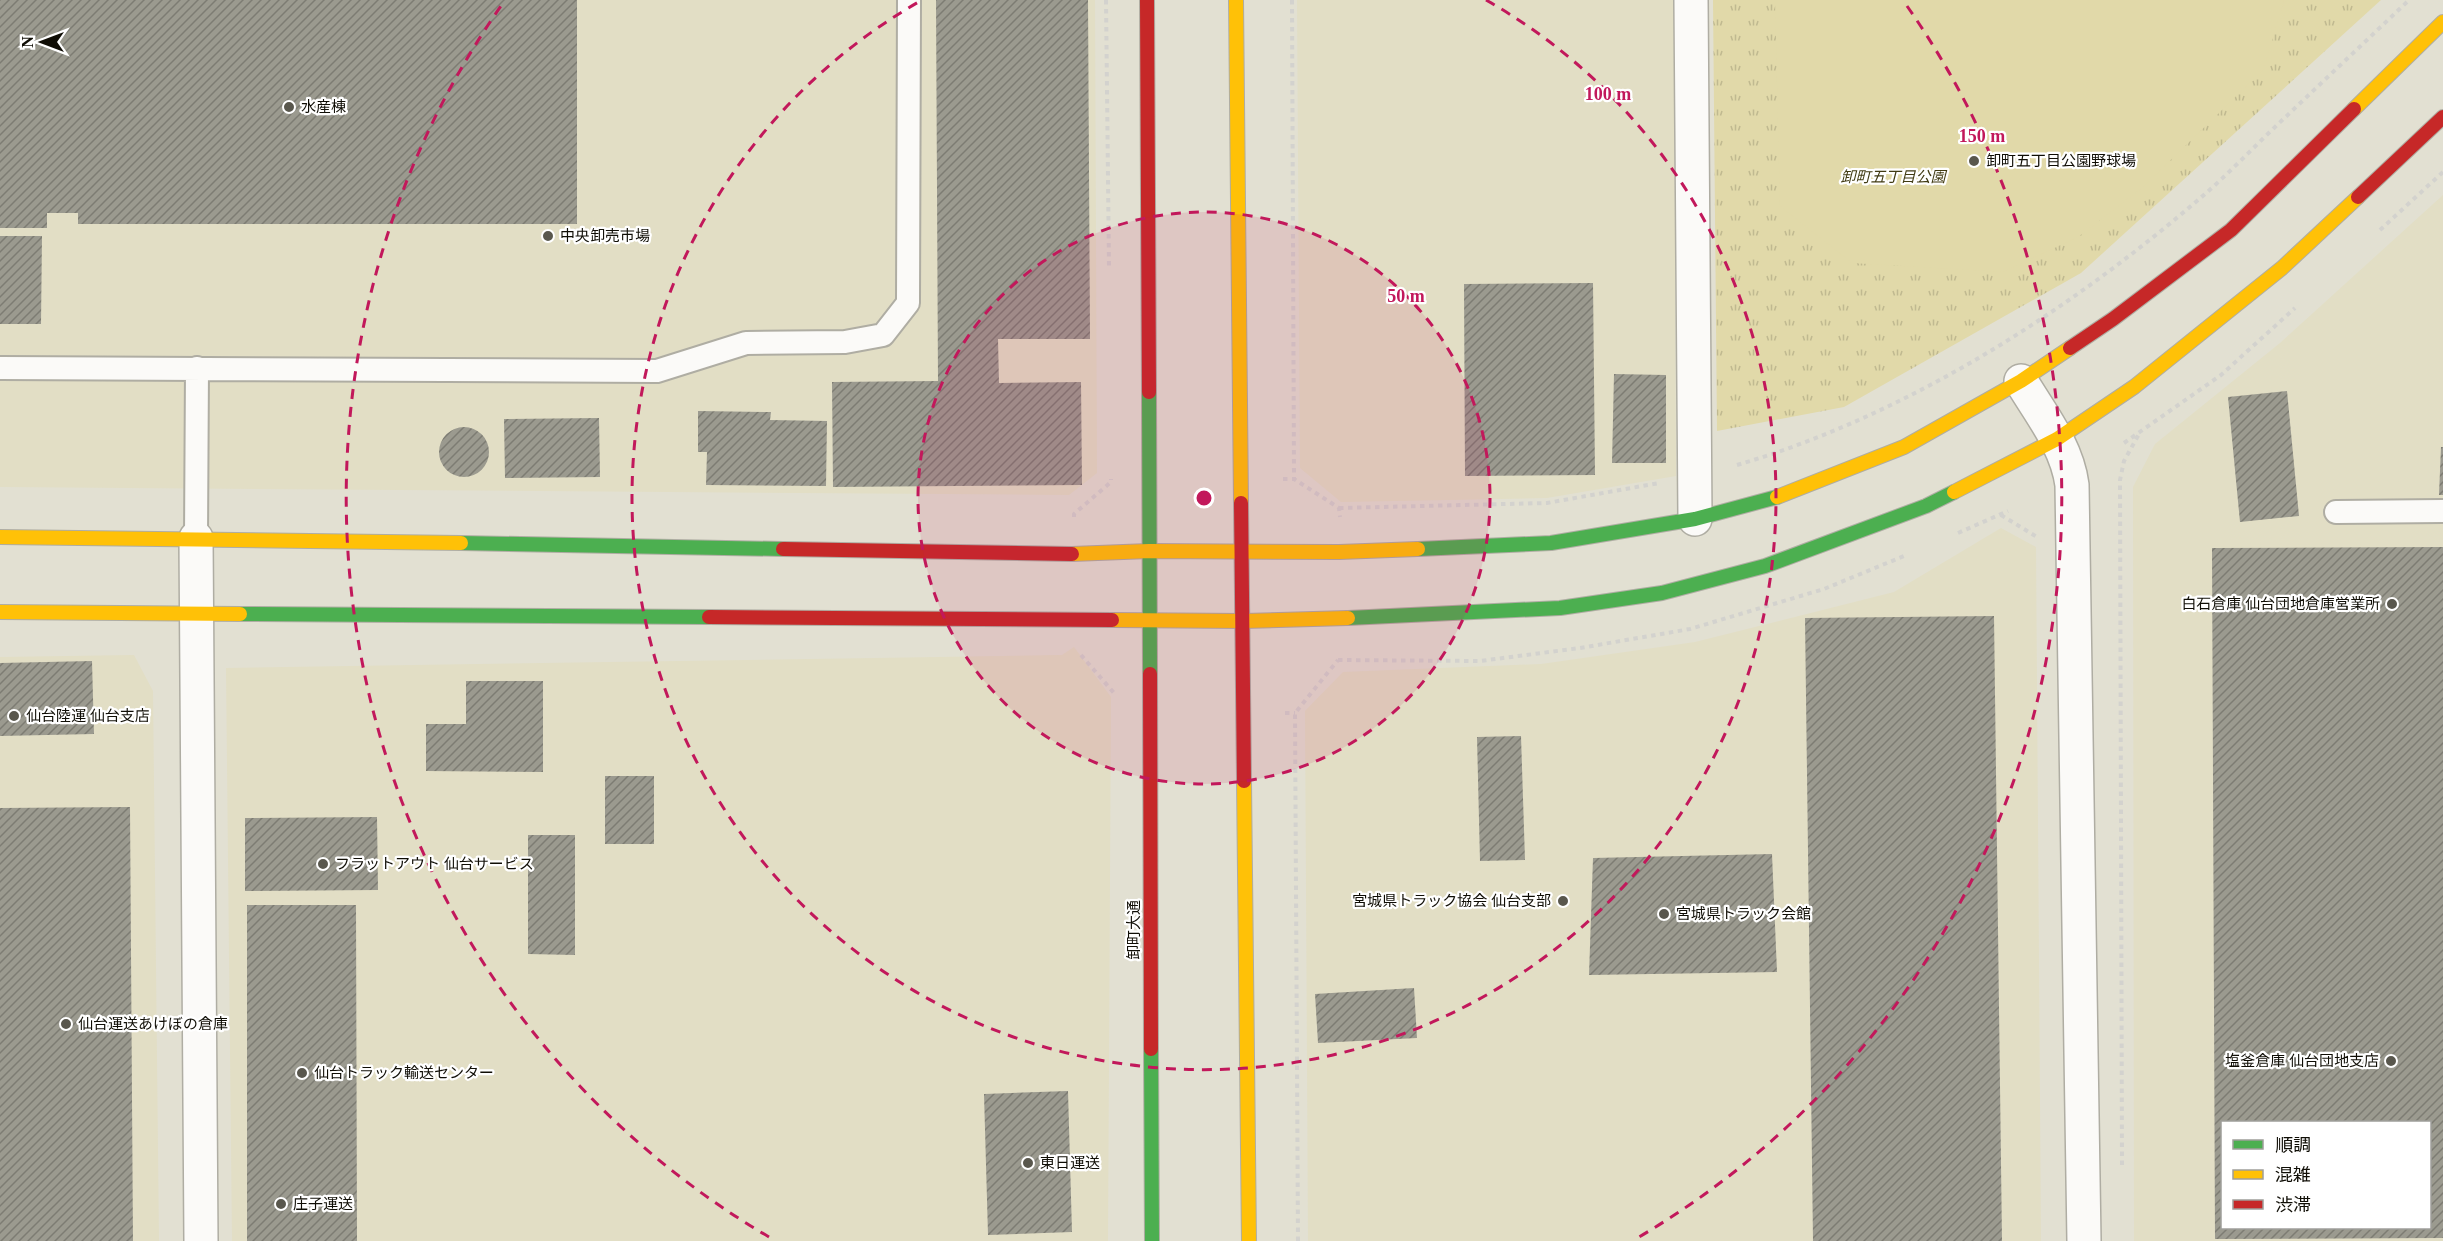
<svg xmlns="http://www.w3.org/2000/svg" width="2443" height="1241" font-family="'Times New Roman','Noto Sans JP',serif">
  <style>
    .built { fill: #e2dec5; fill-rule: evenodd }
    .park { fill: url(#park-tufts) }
    .pitch { fill: #e1d9a9 }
    .building { fill: url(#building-hatch); fill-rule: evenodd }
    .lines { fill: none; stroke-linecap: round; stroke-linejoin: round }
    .lane-casing { stroke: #afada3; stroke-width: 26 }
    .street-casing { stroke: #afada3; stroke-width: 36 }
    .fast-casing { stroke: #afada3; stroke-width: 16 }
    .slow-casing { stroke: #afada3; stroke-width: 16 }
    .jam-casing { stroke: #afada3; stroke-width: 16 }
    .path { stroke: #d3d2ce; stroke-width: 4; stroke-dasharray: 4.5 4.5; stroke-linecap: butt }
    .lane { stroke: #fbfaf8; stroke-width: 22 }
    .street { stroke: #fbfaf8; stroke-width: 33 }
    .fast { stroke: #4caf50; stroke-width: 14 }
    .slow { stroke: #ffc107; stroke-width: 14 }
    .jam { stroke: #c62828; stroke-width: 14 }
    .ring { fill: none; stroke: #c2185b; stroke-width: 3; stroke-dasharray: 10 8 }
    .poi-dot { fill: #59574d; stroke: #fff; stroke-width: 2 }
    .labels { text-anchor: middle; stroke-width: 4.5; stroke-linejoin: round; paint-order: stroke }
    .poi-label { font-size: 15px; fill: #0f0d05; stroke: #fff; text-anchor: start }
    .park-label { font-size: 15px; font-style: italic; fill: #413b13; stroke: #fff }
    .street-label { font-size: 15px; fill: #0f0d05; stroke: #fff }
    .centre { fill: #c2185b; stroke: #fff; stroke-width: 3 }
    .ring-label { font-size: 18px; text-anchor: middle; font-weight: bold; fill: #c2185b; stroke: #fff; stroke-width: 4.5; stroke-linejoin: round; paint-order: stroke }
  </style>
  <defs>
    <pattern id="park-tufts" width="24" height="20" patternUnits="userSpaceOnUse" patternTransform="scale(1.5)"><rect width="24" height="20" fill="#e1d9a9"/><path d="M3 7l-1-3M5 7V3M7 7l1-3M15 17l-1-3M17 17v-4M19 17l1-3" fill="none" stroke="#c0b990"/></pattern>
    <pattern id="building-hatch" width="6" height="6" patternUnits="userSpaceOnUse" patternTransform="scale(1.5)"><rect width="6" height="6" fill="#9b9a8f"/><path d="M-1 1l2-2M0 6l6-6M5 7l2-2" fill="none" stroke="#7d7c73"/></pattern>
  </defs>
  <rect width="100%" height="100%" fill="#e2e0d2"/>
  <path class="built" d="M 0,0 L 1095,0 L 1097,473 L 1069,495 L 0,487 Z
    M 1297,0 L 1674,0 L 1676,476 L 1547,498 L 1341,502 L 1300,468 Z
    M 2443,195 L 2443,1241 L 2134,1241 L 2133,487 L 2155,444 L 2280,343 ZM 2222,1122 L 2430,1122 L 2430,1228 L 2222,1228 Z
    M 2001,528 L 2036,547 L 2041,1241 L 1308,1241 L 1305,711 L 1343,672 L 1541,664 L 1695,642 L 1894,592 Z
    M 1074,647 L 1111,697 L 1108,1241 L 232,1241 L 226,668 L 1062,655 Z
    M 134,655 L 153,691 L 159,1241 L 0,1241 L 0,657 Z"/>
  <path class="park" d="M 1713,0 L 2381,0 L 2081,273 L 1844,407 L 1717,431 Z"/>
  <path class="pitch" d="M 1775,0 L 2284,0 L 2264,69 L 2142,188 L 2078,237 L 2003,272 L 1852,263 L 1780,206 Z"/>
  <path class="building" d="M 0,0 L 577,0 L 577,224 L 78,224 L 78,213 L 47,213 L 47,228 L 0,228 Z
    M 936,0 L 1088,0 L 1090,339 L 998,339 L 999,383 L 1081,382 L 1082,485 L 833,487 L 832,382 L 938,381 Z
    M 0,236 L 42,236 L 41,324 L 0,324 Z
    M 1593,283 L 1595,475 L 1465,476 L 1464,284 Z
    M 1614,374 L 1666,375 L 1666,463 L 1612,463 Z
    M 2287,391 L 2299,516 L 2240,522 L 2228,397 Z
    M 698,411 L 771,412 L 770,420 L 827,421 L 826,486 L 706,485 L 707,452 L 698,452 Z
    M 599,418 L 600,477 L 505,478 L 504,419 Z
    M439 452a25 25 0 1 1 50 0a25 25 0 1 1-50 0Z
    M 2441,447 L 2443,447 L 2443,495 L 2439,495 Z
    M 2443,547 L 2443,1238 L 2215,1239 L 2212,548 ZM 2222,1122 L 2430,1122 L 2430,1228 L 2222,1228 Z
    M 1994,616 L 2002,1241 L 1813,1241 L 1805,618 Z
    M 92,661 L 94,734 L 0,736 L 0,663 Z
    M 466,681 L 543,681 L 543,772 L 426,771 L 426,724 L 466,724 Z
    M 1521,736 L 1525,860 L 1480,861 L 1477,737 Z
    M 605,776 L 654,776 L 654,844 L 605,844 Z
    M 130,807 L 133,1241 L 0,1241 L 0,808 Z
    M 377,817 L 378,890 L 245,891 L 245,818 Z
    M 528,835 L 575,835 L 575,955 L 528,954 Z
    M 1772,854 L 1777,972 L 1589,975 L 1593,858 Z
    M 247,905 L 356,905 L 357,1241 L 247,1241 Z
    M 1414,988 L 1417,1038 L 1318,1043 L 1315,994 Z
    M 1068,1091 L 1072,1232 L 988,1235 L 984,1094 Z"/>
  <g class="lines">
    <g class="lane-casing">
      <path id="lane" d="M 0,368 L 657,371 L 746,343 L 845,342 L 883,335 L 908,303 L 909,0
        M 2336,512 L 2443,511
        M 196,538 L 197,368"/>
    </g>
    <g class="street-casing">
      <path id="street" d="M 1691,0 L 1695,519
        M 2021,381 C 2040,413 2067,446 2072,485 L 2084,1241
        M 196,538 L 201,1241"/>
    </g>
    <g class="fast-casing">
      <path id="fast" d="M 1149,392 L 1150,674
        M 461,543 L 783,549
        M 1418,549 L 1551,543 L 1695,519 L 1777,497
        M 240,614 L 709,617
        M 1348,618 L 1560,608 L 1662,593 L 1765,566 L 1926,506 L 1954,492
        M 1151,1049 L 1152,1241"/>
    </g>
    <g class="slow-casing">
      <path id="slow" d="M 1236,0 L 1241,503
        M 2354,109 L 2443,22
        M 1954,492 L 2057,439 L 2134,387 L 2282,268 L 2358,197
        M 1777,497 L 1904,447 L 2021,381 L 2070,348
        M 0,537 L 461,543
        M 1072,554 L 1149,551 L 1339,552 L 1418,549
        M 0,612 L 240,614
        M 1112,620 L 1244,621 L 1348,618
        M 1244,781 L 1249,1241"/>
    </g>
    <g class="jam-casing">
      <path id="jam" d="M 1147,0 L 1149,392
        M 2358,197 L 2443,117
        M 2070,348 L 2113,319 L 2231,230 L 2354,109
        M 1241,503 L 1244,781
        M 783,549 L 1072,554
        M 709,617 L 1112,620
        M 1150,674 L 1151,1049"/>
    </g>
    <path class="path" d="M 1106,0 L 1109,267
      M 1292,0 L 1294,479 L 1339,508 L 1340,517
      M 2380,230 L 2443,172
      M 2124,443 L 2221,375 L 2295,308
      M 1737,465 C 1908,415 2071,310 2205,194 C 2229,173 2251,150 2274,128 C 2319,85 2364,43 2409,0
      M 1283,479 L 1294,479
      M 1339,508 L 1547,503 L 1659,483
      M 2001,515 L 2037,537
      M 1074,517 L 1074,514 L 1111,482 L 1111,479
      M 1958,533 L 2008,511
      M 1081,655 L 1114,693
      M 1338,660 L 1480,661 L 1580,648 L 1690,629 L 1824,589 L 1904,556
      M 1285,713 L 1295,713
      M 2122,1165 L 2120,480 L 2124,461 L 2139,434
      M 1298,1241 L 1295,713 L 1338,660"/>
    <use href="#lane" class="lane"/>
    <use href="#street" class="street"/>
    <use href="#fast" class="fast"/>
    <use href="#slow" class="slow"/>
    <use href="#jam" class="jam"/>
  </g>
  <circle cx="1204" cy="498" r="286" fill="#c2185b" fill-opacity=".12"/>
  <g class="ring">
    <circle cx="1204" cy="498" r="286"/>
    <path d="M1486 0A572 572 0 1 1 922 0"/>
    <path d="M769 1237A858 858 0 0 1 501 6M1907 6A858 858 0 0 1 1639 1237"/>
  </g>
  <g class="poi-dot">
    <circle cx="289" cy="107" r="6"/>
    <circle cx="1974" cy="161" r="6"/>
    <circle cx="548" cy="236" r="6"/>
    <circle cx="2392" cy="604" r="6"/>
    <circle cx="14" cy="716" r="6"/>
    <circle cx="323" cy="864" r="6"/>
    <circle cx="1563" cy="901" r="6"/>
    <circle cx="1664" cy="914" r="6"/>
    <circle cx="66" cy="1024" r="6"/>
    <circle cx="2391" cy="1061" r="6"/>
    <circle cx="302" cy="1073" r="6"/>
    <circle cx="1028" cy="1163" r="6"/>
    <circle cx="281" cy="1204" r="6"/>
  </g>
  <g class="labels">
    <g class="poi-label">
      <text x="301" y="112">水産棟</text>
      <text x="1986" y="166">卸町五丁目公園野球場</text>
      <text x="560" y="241">中央卸売市場</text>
      <text x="2380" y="609" text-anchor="end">白石倉庫 仙台団地倉庫営業所</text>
      <text x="26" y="721">仙台陸運 仙台支店</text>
      <text x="335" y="869">フラットアウト 仙台サービス</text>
      <text x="1551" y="906" text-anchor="end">宮城県トラック協会 仙台支部</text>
      <text x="1676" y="919">宮城県トラック会館</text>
      <text x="78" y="1029">仙台運送あけぼの倉庫</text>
      <text x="2379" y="1066" text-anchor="end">塩釜倉庫 仙台団地支店</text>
      <text x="314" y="1078">仙台トラック輸送センター</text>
      <text x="1040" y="1168">東日運送</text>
      <text x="293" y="1209">庄子運送</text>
    </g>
    <g class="park-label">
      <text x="1893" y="182">卸町五丁目公園</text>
    </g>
    <g class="street-label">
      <text transform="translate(1134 930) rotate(-90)" y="5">卸町大通</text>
    </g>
  </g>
  <circle cx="1204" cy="498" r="9" class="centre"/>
  <g class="ring-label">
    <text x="1608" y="100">100 m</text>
    <text x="1982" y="142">150 m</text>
    <text x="1406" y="302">50 m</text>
  </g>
  <rect x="2221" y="1121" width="210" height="108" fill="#ffffff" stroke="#9f9e9b" stroke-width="1.5"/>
  <rect x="2233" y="1140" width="30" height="9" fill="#4caf50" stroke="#9f9e9b" stroke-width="1.5"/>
  <text x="2275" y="1151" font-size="18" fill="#0f0d05">順調</text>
  <rect x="2233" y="1170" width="30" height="9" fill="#ffc107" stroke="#9f9e9b" stroke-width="1.5"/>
  <text x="2275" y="1181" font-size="18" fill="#0f0d05">混雑</text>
  <rect x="2233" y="1200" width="30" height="9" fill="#c62828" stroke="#9f9e9b" stroke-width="1.5"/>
  <text x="2275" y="1211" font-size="18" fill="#0f0d05">渋滞</text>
  <g transform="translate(42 42) rotate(270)" stroke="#ffffff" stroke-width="4.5" paint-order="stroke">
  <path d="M0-4.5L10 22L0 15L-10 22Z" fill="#0f0d05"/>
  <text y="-9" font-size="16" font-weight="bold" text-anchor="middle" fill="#0f0d05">N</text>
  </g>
</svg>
